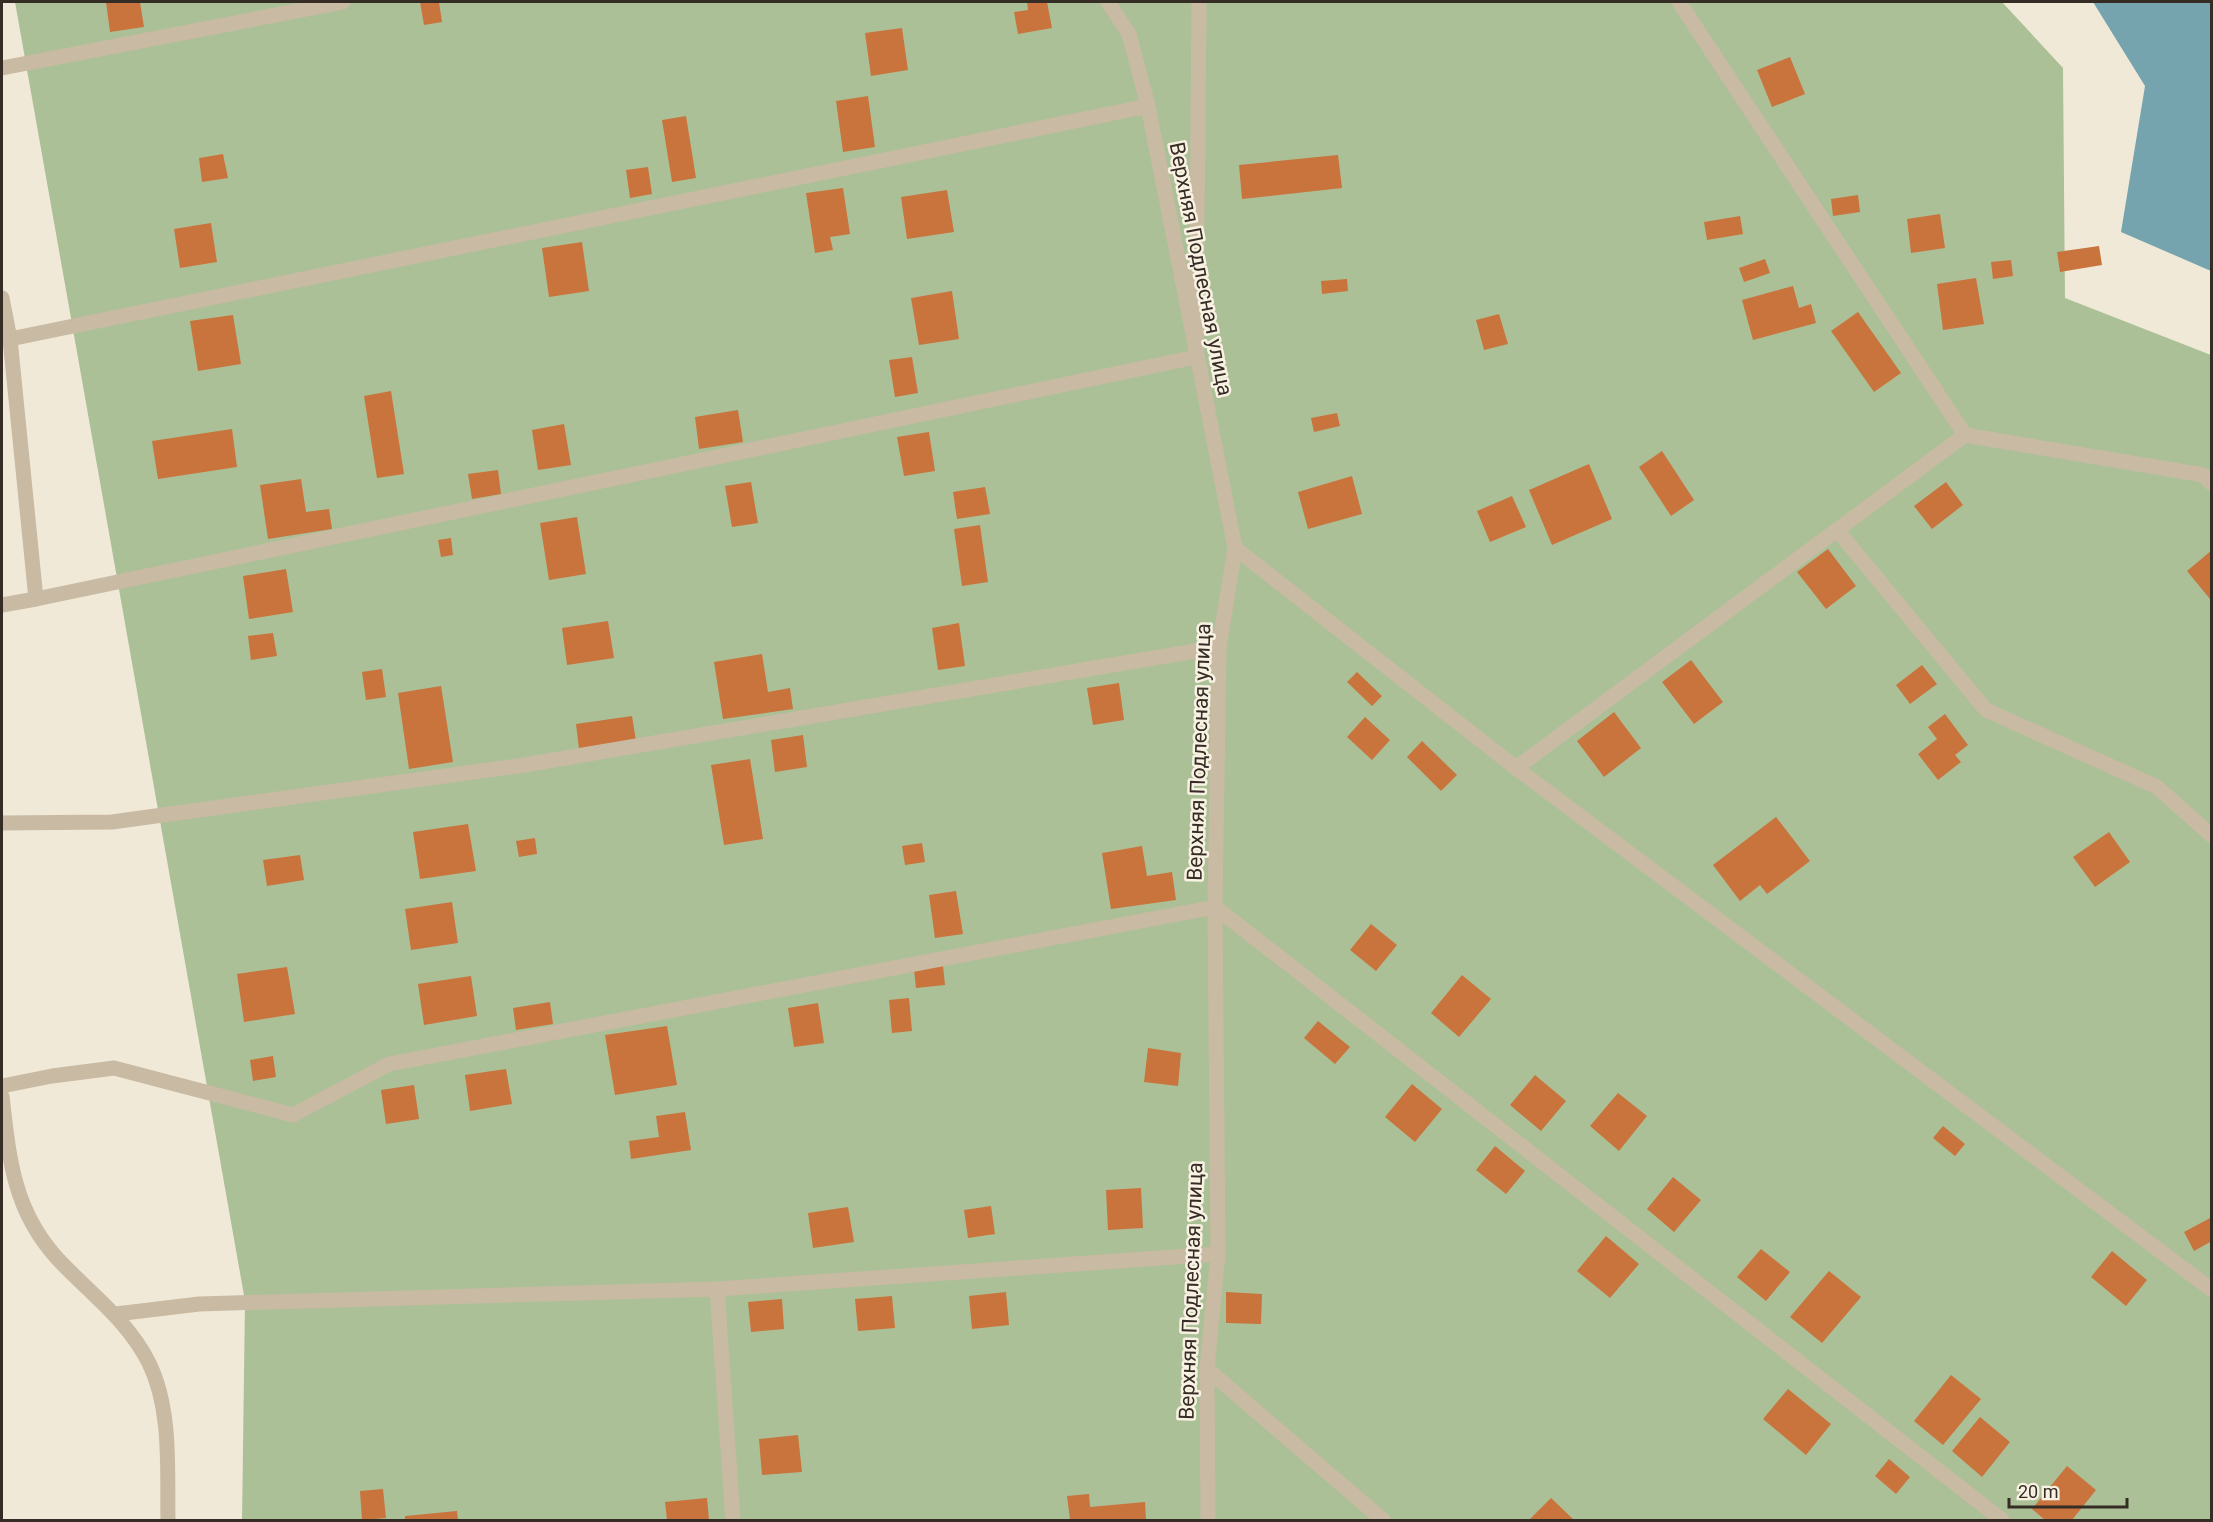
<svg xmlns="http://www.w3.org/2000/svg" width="2213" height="1522" font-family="Roboto,sans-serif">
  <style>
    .green { fill: #acc097 }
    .water { fill: #75a4af }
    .building { fill: #c9733d }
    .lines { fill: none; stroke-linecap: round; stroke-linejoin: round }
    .service { stroke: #c9baa3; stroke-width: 15 }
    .minor { stroke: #c9baa3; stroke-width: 15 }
    .labels { text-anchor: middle; stroke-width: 5; stroke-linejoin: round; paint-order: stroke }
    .street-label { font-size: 21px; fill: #342c25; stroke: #f9f2e3 }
  </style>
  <rect width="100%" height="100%" fill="#f1e9d7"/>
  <path class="green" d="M 15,2 L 2002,2 L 2063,68 L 2065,298 L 2211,355 L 2211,1520 L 242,1520 L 245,1301 Z"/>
  <path class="water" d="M 2093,2 L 2211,2 L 2211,271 L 2121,232 L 2145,86 Z"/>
  <path class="building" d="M 106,2 L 140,2 L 144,27 L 110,32 Z
    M 420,2 L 439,2 L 442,22 L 424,25 Z
    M 1027,2 L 1047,2 L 1052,28 L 1018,34 L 1014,12 L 1028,10 Z
    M 902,28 L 908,70 L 871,76 L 865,33 Z
    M 1790,57 L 1805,94 L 1772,107 L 1757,70 Z
    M 868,96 L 875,147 L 843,152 L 836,101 Z
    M 686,116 L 696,178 L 672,182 L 662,120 Z
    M 223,154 L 228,178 L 202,182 L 199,158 Z
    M 1338,155 L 1342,188 L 1242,199 L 1239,165 Z
    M 648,167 L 652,194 L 630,198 L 626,170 Z
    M 843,188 L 850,234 L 830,237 L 833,250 L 815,253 L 806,193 Z
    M 947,190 L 954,232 L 907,239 L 901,197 Z
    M 1858,195 L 1860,212 L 1833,216 L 1831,199 Z
    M 1940,214 L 1945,248 L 1911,253 L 1907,219 Z
    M 1740,216 L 1743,234 L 1707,240 L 1704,222 Z
    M 211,223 L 217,262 L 180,268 L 174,229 Z
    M 582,242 L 589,291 L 549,297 L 542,248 Z
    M 2099,246 L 2102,265 L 2060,272 L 2057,252 Z
    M 1765,259 L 1770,273 L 1744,282 L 1739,268 Z
    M 2011,260 L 2013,276 L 1993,279 L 1991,262 Z
    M 1976,278 L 1984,324 L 1943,330 L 1937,284 Z
    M 1347,279 L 1348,291 L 1322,294 L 1321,281 Z
    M 1793,286 L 1799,308 L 1811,304 L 1816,323 L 1753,340 L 1742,300 Z
    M 952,291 L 959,339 L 919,345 L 911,298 Z
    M 1858,312 L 1901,373 L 1874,392 L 1831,331 Z
    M 1499,314 L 1508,344 L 1484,350 L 1476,320 Z
    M 233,315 L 241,364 L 198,371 L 190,321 Z
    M 912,357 L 918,393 L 895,397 L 889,360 Z
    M 391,391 L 404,474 L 377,478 L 364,396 Z
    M 738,410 L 743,442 L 699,449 L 695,417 Z
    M 1337,413 L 1340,426 L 1314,432 L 1311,418 Z
    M 564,424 L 571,465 L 538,470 L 532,430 Z
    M 232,429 L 237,467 L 158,479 L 152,441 Z
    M 929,432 L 935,471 L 904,476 L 897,437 Z
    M 1662,451 L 1694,500 L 1671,516 L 1639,467 Z
    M 1589,464 L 1612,519 L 1552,545 L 1529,490 Z
    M 498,470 L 501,494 L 472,499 L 468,474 Z
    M 1352,476 L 1362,514 L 1308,529 L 1298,492 Z
    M 301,479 L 306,512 L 329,509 L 332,529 L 268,539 L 260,485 Z
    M 751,482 L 758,523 L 732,527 L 725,486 Z
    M 1946,482 L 1963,505 L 1932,529 L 1914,506 Z
    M 985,487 L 990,514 L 957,519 L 953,492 Z
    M 1512,496 L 1526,527 L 1490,542 L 1477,511 Z
    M 577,517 L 586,574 L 549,580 L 540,523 Z
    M 980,525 L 988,582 L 962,586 L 954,529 Z
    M 451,538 L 453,555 L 441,557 L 438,540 Z
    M 1828,549 L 1856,586 L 1826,609 L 1797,572 Z
    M 2212,550 L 2212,598 L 2210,599 L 2187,571 Z
    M 286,569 L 293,612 L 249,619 L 243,576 Z
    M 608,621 L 614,658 L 567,665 L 562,628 Z
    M 959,623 L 965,666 L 938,670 L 932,628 Z
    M 273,633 L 277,656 L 251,660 L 248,636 Z
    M 762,654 L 768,692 L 790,688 L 793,709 L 723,719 L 714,662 Z
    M 1691,660 L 1723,702 L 1694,724 L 1662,682 Z
    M 1922,665 L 1937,684 L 1910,704 L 1896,685 Z
    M 382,669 L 386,697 L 366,700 L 362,672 Z
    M 1357,672 L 1382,696 L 1372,706 L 1347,682 Z
    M 1119,683 L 1124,720 L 1093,725 L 1087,688 Z
    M 441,686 L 453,762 L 409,769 L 398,693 Z
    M 1614,712 L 1641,748 L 1604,777 L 1577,741 Z
    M 1945,714 L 1968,745 L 1955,755 L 1961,762 L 1938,780 L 1918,754 L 1937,739 L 1928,727 Z
    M 632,716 L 636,741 L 579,749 L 576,724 Z
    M 1365,717 L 1390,740 L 1372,760 L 1347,737 Z
    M 803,735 L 807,767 L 775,772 L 771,740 Z
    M 1422,741 L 1457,775 L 1441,791 L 1407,757 Z
    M 750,759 L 763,839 L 724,845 L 711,765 Z
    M 1776,817 L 1810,861 L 1767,894 L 1760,885 L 1740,901 L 1713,865 Z
    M 468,824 L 476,871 L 420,879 L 413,832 Z
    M 2109,832 L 2130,862 L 2095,887 L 2073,857 Z
    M 535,838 L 537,854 L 519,857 L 516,841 Z
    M 922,843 L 925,862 L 905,865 L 902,846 Z
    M 1142,846 L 1147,876 L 1172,872 L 1176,900 L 1111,909 L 1102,853 Z
    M 300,855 L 304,880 L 267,886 L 263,860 Z
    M 956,891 L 963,934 L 935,938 L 929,895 Z
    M 452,902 L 458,943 L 411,950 L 405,909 Z
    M 1371,924 L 1397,945 L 1376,971 L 1350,950 Z
    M 943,966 L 945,985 L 916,988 L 914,970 Z
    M 287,967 L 295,1014 L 244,1022 L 237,974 Z
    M 1462,975 L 1491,999 L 1459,1037 L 1431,1013 Z
    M 471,976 L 477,1016 L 424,1025 L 418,984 Z
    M 909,998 L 912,1031 L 892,1033 L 889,1000 Z
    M 550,1002 L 553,1024 L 516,1030 L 513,1008 Z
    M 818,1003 L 824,1043 L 794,1047 L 788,1008 Z
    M 1318,1021 L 1350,1047 L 1335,1064 L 1304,1038 Z
    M 667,1026 L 677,1085 L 615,1095 L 605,1035 Z
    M 1148,1048 L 1181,1053 L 1178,1086 L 1144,1082 Z
    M 273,1056 L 276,1077 L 253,1081 L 250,1060 Z
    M 506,1069 L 512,1104 L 470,1111 L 465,1075 Z
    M 1535,1075 L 1566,1101 L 1541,1131 L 1510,1105 Z
    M 1412,1084 L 1442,1109 L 1415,1142 L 1385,1117 Z
    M 414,1085 L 419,1119 L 386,1124 L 381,1090 Z
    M 1618,1093 L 1647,1116 L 1619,1151 L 1590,1126 Z
    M 685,1112 L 691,1150 L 631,1159 L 629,1141 L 659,1137 L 656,1116 Z
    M 1943,1126 L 1965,1144 L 1955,1156 L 1933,1138 Z
    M 1495,1146 L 1525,1171 L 1506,1194 L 1476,1170 Z
    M 1673,1177 L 1701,1200 L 1674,1232 L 1647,1209 Z
    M 1141,1188 L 1143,1228 L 1108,1230 L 1106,1190 Z
    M 991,1206 L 995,1234 L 968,1238 L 964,1210 Z
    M 848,1207 L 854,1242 L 813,1248 L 808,1213 Z
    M 2212,1217 L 2212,1241 L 2194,1251 L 2184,1232 Z
    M 1606,1236 L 1639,1264 L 1610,1298 L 1577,1271 Z
    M 1761,1249 L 1790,1272 L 1766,1301 L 1737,1277 Z
    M 2112,1251 L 2147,1280 L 2126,1306 L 2091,1277 Z
    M 1829,1271 L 1861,1297 L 1822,1343 L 1790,1317 Z
    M 1006,1292 L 1009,1325 L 972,1329 L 969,1296 Z
    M 1226,1292 L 1262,1294 L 1261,1324 L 1226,1323 Z
    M 892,1296 L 895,1328 L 858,1331 L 855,1299 Z
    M 782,1299 L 784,1329 L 751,1332 L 748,1302 Z
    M 1951,1375 L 1981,1399 L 1943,1445 L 1914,1421 Z
    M 1788,1389 L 1831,1424 L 1806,1455 L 1763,1419 Z
    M 1980,1417 L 2010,1442 L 1982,1477 L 1952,1451 Z
    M 798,1435 L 802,1472 L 762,1475 L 759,1439 Z
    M 1889,1459 L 1910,1477 L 1896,1494 L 1875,1476 Z
    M 2067,1466 L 2096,1490 L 2072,1520 L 2045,1520 L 2032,1509 Z
    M 383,1489 L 386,1518 L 362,1520 L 360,1491 Z
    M 1089,1494 L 1090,1507 L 1145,1502 L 1146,1520 L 1070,1520 L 1067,1496 Z
    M 707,1498 L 709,1520 L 667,1520 L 665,1502 Z
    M 1551,1498 L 1574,1520 L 1529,1520 Z
    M 457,1511 L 458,1520 L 405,1520 L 405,1516 Z"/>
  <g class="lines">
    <path class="service" d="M 1679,2 L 1965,435 L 2203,475 L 2212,484
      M 2,68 L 343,2
      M 2,298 L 10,339 L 36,599 L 2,605
      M 10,339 L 1148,106
      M 1837,530 L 1986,710 L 2157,787 L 2212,836
      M 1235,548 L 1516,768 L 2212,1290
      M 36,599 L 1196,357 L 1199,2
      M 1516,768 L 1965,435
      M 2,823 L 112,822 L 524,765 L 1219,647
      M 2,1086 L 52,1076 L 114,1068 L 293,1115 L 389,1064 L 1215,907 L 2002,1520
      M 2,1096 C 9,1157 13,1209 56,1257 C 88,1292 127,1319 149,1363 C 172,1410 167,1470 168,1520
      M 717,1289 L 733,1520
      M 116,1314 L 199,1304 L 717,1289 L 1218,1254
      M 1207,1369 L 1383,1520"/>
    <path class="minor" d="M 1108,2 L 1129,34 L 1148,106 L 1235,548 L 1219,647 L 1215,907 L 1218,1254 L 1207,1369 L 1208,1520"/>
  </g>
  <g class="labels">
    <g class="street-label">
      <text transform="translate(1201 269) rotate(79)" y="7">Верхняя Подлесная улица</text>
      <text transform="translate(1199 752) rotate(-88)" y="7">Верхняя Подлесная улица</text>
      <text transform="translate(1191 1291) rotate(-88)" y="7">Верхняя Подлесная улица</text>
    </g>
  </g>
  <rect width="2213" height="1522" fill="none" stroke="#342c25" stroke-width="6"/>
  <path d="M2009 1498v9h118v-9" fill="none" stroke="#342c25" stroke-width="3"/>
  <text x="2018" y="1498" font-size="18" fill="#342c25" stroke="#f9f2e3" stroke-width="4.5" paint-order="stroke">20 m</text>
</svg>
